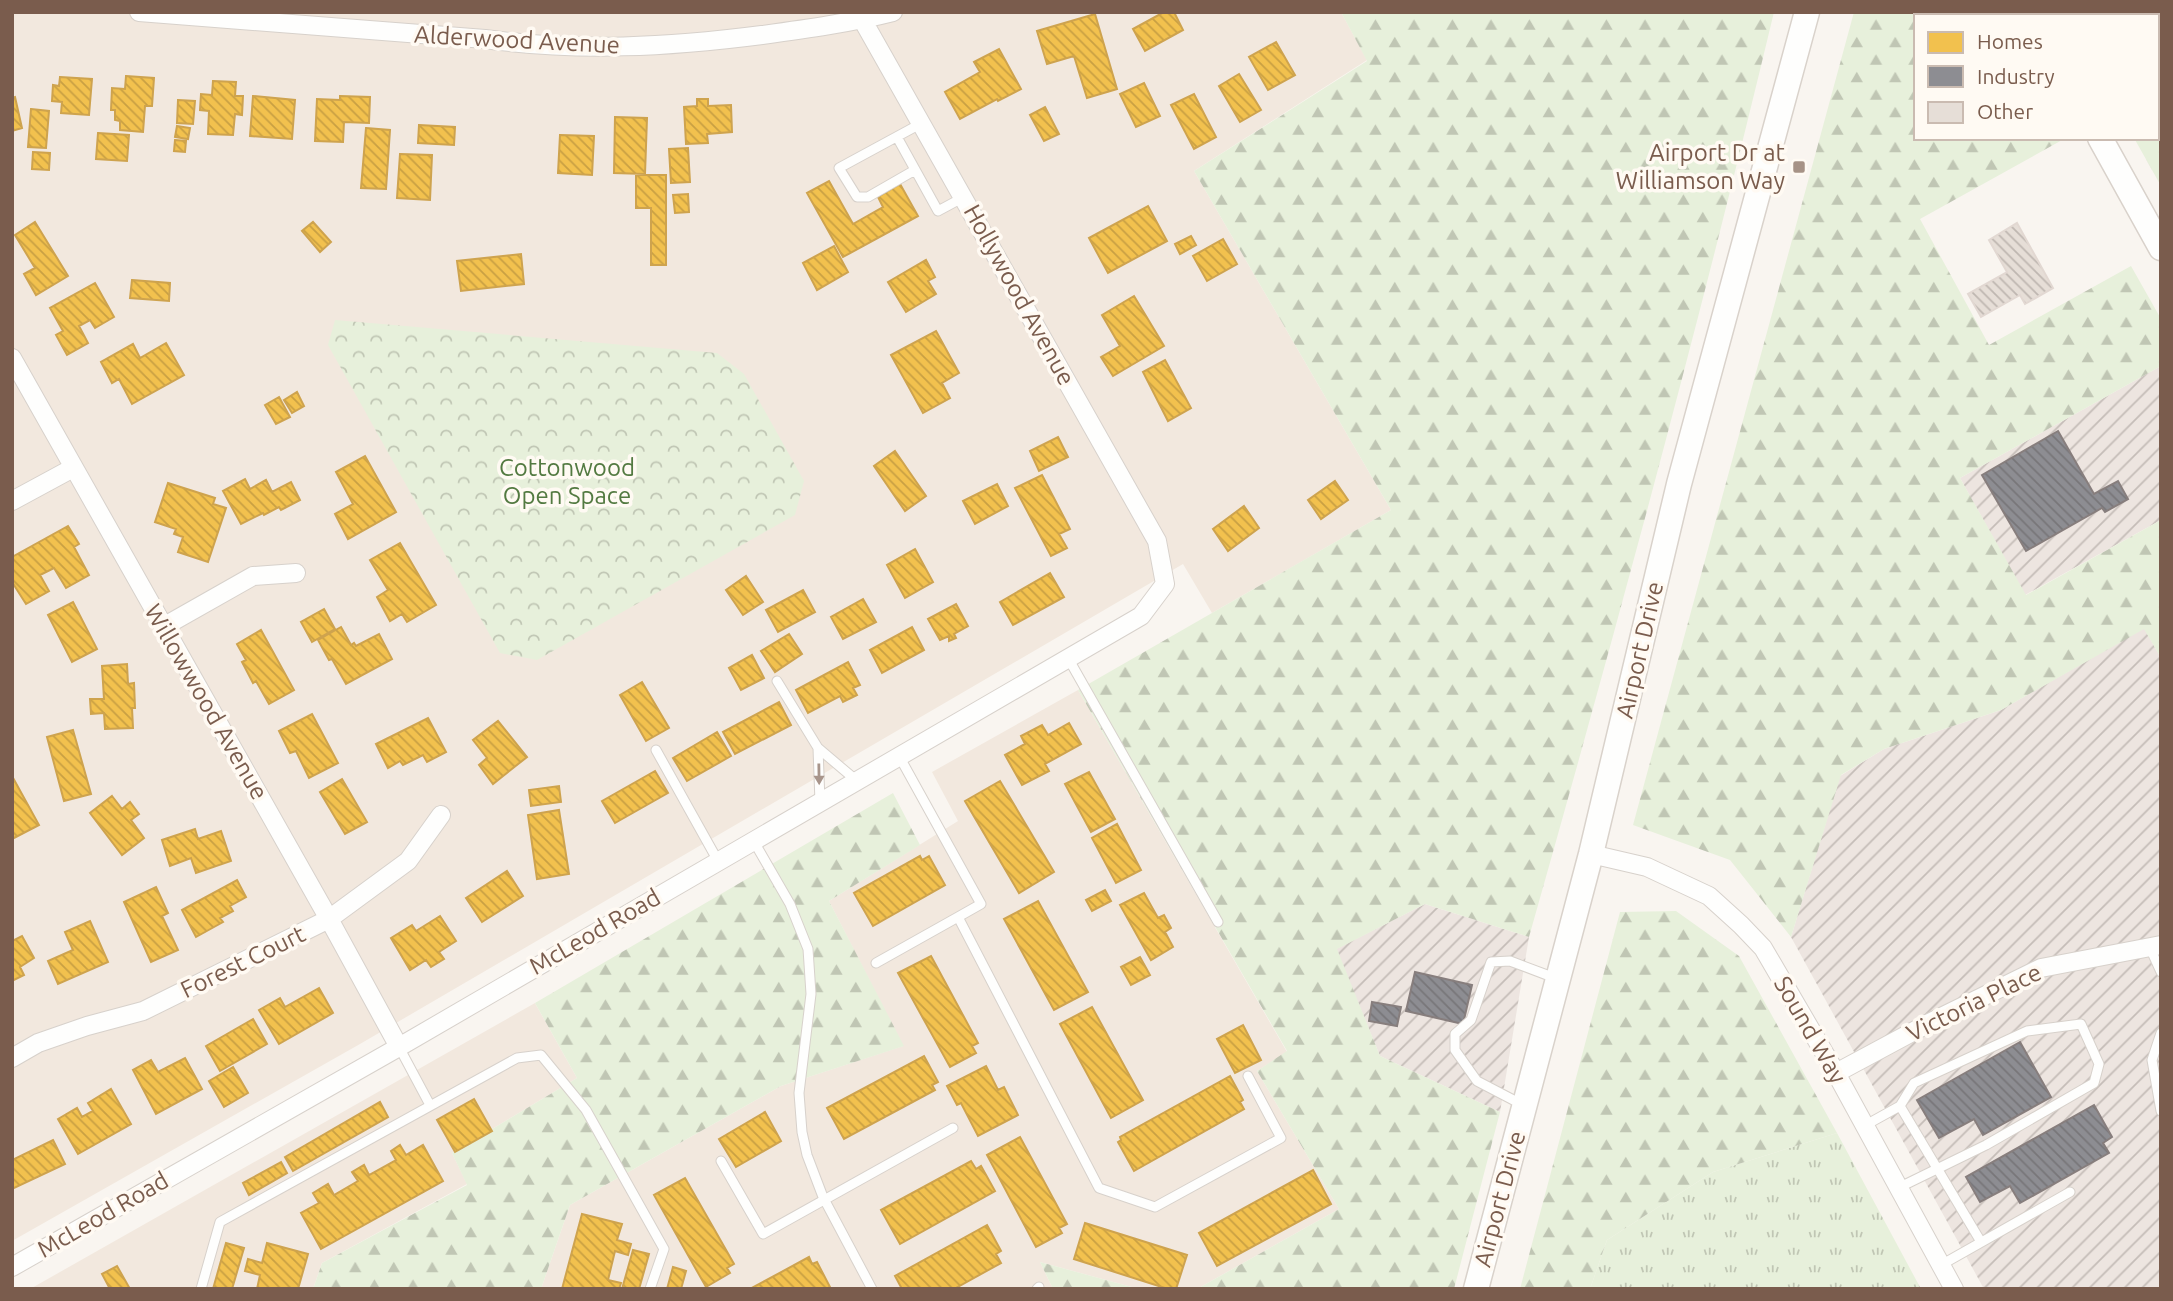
<svg xmlns="http://www.w3.org/2000/svg" width="2173" height="1301" font-family="Ubuntu,sans-serif">
  <style>
    .residential { fill: #f2e8de }
    .industrial { fill: url(#industrial-furrows) }
    .grass { fill: url(#grass-tufts) }
    .forest { fill: url(#forest-firs) }
    .park { fill: url(#park-crowns) }
    .homes { fill: url(#homes-back-hatch); stroke: #cea34e; stroke-width: 2 }
    .industry { fill: url(#industry-back-hatch); stroke: #877e7d; stroke-width: 2 }
    .building { fill: url(#building-back-hatch); stroke: #e2d8d2; stroke-width: 2 }
    .lines { fill: none; stroke-linecap: round; stroke-linejoin: round }
    .lane-casing { stroke: #d7d1cb; stroke-width: 11 }
    .street-casing { stroke: #d7d1cb; stroke-width: 20 }
    .secondary-casing { stroke: #d9d2cb; stroke-width: 27 }
    .lane { stroke: #fefefd; stroke-width: 9 }
    .street { stroke: #fefefd; stroke-width: 18 }
    .secondary { stroke: #fefefd; stroke-width: 24 }
    .oneway { fill: #a8958b }
    .poi-dot { fill: #a69286; stroke: #fffaf3; stroke-width: 2.5 }
    .labels { text-anchor: middle; stroke-width: 7; stroke-linejoin: round; paint-order: stroke }
    .street-label { font-size: 24px; fill: #7a5c4d; stroke: #fffaf3 }
    .poi-label { font-size: 24px; fill: #7a5c4d; stroke: #fffaf3; text-anchor: end }
    .park-label { font-size: 24px; fill: #537a41; stroke: #fffaf3 }
  </style>
  <defs>
    <pattern id="industrial-furrows" width="10" height="10" patternUnits="userSpaceOnUse" patternTransform="scale(1.75)"><rect width="10" height="10" fill="#ede5e0"/><path d="M-1 1l2-2M0 10L10 0M9 11l2-2" fill="none" stroke="#c5bdb8"/></pattern>
    <pattern id="grass-tufts" width="24" height="20" patternUnits="userSpaceOnUse" patternTransform="scale(1.75)"><rect width="24" height="20" fill="#e7f0db"/><path d="M3 7l-1-3M5 7V3M7 7l1-3M15 17l-1-3M17 17v-4M19 17l1-3" fill="none" stroke="#c0c6b4"/></pattern>
    <pattern id="forest-firs" width="22" height="20" patternUnits="userSpaceOnUse" patternTransform="scale(1.75)"><rect width="22" height="20" fill="#e7f0db"/><path d="M5 1l3.5 6h-7zM16 11l3.5 6h-7z" fill="#c0c6b4"/></pattern>
    <pattern id="park-crowns" width="20" height="18" patternUnits="userSpaceOnUse" patternTransform="scale(1.75)"><rect width="20" height="18" fill="#e7f0db"/><path d="M2 6a3 3 0 1 1 6 0M12 15a3 3 0 1 1 6 0" fill="none" stroke="#c0c6b4"/></pattern>
    <pattern id="homes-back-hatch" width="6" height="6" patternUnits="userSpaceOnUse" patternTransform="scale(1.75)"><rect width="6" height="6" fill="#f2c14e"/><path d="M-1 5l2 2M0 0l6 6M5-1l2 2" fill="none" stroke="#c9a043"/></pattern>
    <pattern id="industry-back-hatch" width="6" height="6" patternUnits="userSpaceOnUse" patternTransform="scale(1.75)"><rect width="6" height="6" fill="#8d8d92"/><path d="M-1 5l2 2M0 0l6 6M5-1l2 2" fill="none" stroke="#787679"/></pattern>
    <pattern id="building-back-hatch" width="6" height="6" patternUnits="userSpaceOnUse" patternTransform="scale(1.75)"><rect width="6" height="6" fill="#e6ded7"/><path d="M-1 5l2 2M0 0l6 6M5-1l2 2" fill="none" stroke="#bfb7b1"/></pattern>
  </defs>
  <rect width="100%" height="100%" fill="#f9f5f0"/>
  <path class="residential" d="M 12,12 L 1341,12 L 1367,60 L 1194,171 L 1391,510 L 1212,613 L 1183,564 L 360,1044 L 12,1241 Z
    M 1078,690 L 1287,1052 L 1257,1071 L 1339,1209 L 1197,1289 L 1139,1289 L 1040,1262 L 1053,1289 L 541,1289 L 570,1205 L 781,1086 L 903,1046 L 829,901 L 958,821 L 932,772 Z
    M 535,1003 L 577,1078 L 452,1153 L 467,1184 L 322,1263 L 313,1289 L 30,1289 Z"/>
  <path class="industrial" d="M 2161,366 L 2161,520 L 2025,595 L 1960,478 Z
    M 2144,628 L 2161,658 L 2161,1289 L 1984,1289 L 1791,937 L 1840,776 L 1884,749 L 2001,710 Z
    M 1425,904 L 1529,937 L 1500,1112 L 1380,1056 L 1336,949 Z"/>
  <path class="grass" d="M 1837,1133 L 1921,1289 L 1590,1289 L 1607,1240 L 1713,1172 Z"/>
  <path class="forest" d="M 1341,12 L 1774,12 C 1700,322 1616,630 1529,937 L 1425,904 L 1337,949 L 1380,1056 L 1500,1112 L 1454,1289 L 1197,1289 L 1339,1209 L 1257,1071 L 1287,1051 L 1078,690 L 1391,510 L 1194,171 L 1367,61 Z
    M 1854,12 L 1991,12 L 1993,16 L 1916,16 L 1916,138 L 2064,139 L 1920,219 L 1989,345 L 2131,266 L 2161,319 L 2161,366 L 1960,478 L 2026,595 L 2161,520 L 2161,658 L 2144,629 L 2001,710 L 1884,749 L 1841,775 L 1791,937 L 1730,860 L 1633,825 Z
    M 2063,12 L 2161,12 L 2161,186 L 2134,138 L 2157,138 L 2157,16 L 2065,16 Z
    M 893,793 L 920,845 L 829,901 L 904,1046 L 781,1086 L 570,1205 L 541,1289 L 313,1289 L 322,1263 L 467,1185 L 452,1153 L 577,1078 L 535,1003 Z
    M 1676,911 L 1739,956 L 1837,1133 L 1713,1172 L 1607,1240 L 1590,1289 L 1520,1289 L 1620,912 Z
    M 1040,1262 L 1139,1289 L 1053,1289 Z"/>
  <path class="park" d="M 335,320 L 717,353 L 744,374 L 804,481 L 795,515 L 537,660 L 500,653 L 328,345 Z"/>
  <path class="homes" d="M 1164,12 L 1174,12 L 1183,30 L 1145,51 L 1133,29 Z
    M 1095,14 L 1117,89 L 1087,98 L 1074,56 L 1047,64 L 1037,31 Z
    M 1276,42 L 1295,75 L 1268,90 L 1249,57 Z
    M 999,49 L 1021,89 L 998,101 L 997,99 L 960,119 L 945,92 L 980,72 L 974,62 Z
    M 1239,74 L 1261,110 L 1240,122 L 1219,86 Z
    M 126,76 L 154,78 L 152,106 L 145,106 L 143,132 L 120,130 L 120,121 L 115,120 L 115,110 L 111,110 L 112,88 L 125,89 Z
    M 60,77 L 92,79 L 89,115 L 61,113 L 62,102 L 52,101 L 53,85 L 59,86 Z
    M 213,81 L 236,82 L 235,96 L 243,96 L 242,115 L 235,114 L 233,135 L 208,134 L 209,111 L 200,110 L 201,94 L 212,95 Z
    M 1144,83 L 1160,116 L 1136,127 L 1120,94 Z
    M 1194,94 L 1216,137 L 1194,149 L 1171,105 Z
    M 253,96 L 295,100 L 292,139 L 250,136 Z
    M 340,96 L 370,97 L 369,123 L 344,122 L 343,142 L 315,141 L 317,99 L 340,100 Z
    M 15,97 L 22,128 L 12,131 L 12,98 Z
    M 697,99 L 708,99 L 708,106 L 731,105 L 732,132 L 707,134 L 708,143 L 686,144 L 684,107 L 697,106 Z
    M 178,100 L 195,101 L 193,124 L 177,123 Z
    M 1045,107 L 1059,134 L 1044,141 L 1030,115 Z
    M 31,109 L 49,111 L 46,148 L 28,147 Z
    M 615,117 L 647,118 L 645,174 L 614,173 Z
    M 419,125 L 455,127 L 454,145 L 418,143 Z
    M 177,126 L 190,128 L 188,139 L 175,137 Z
    M 366,128 L 390,130 L 386,189 L 361,188 Z
    M 98,133 L 129,135 L 127,161 L 96,159 Z
    M 560,135 L 594,136 L 592,175 L 558,173 Z
    M 175,140 L 186,141 L 185,152 L 174,151 Z
    M 688,148 L 690,182 L 671,183 L 669,149 Z
    M 33,152 L 50,153 L 49,170 L 32,169 Z
    M 400,154 L 432,155 L 430,200 L 397,198 Z
    M 636,175 L 666,175 L 666,265 L 651,265 L 651,208 L 636,208 Z
    M 829,181 L 853,224 L 883,207 L 878,197 L 900,184 L 918,216 L 843,257 L 807,193 Z
    M 688,194 L 689,212 L 675,213 L 673,195 Z
    M 1148,206 L 1167,241 L 1108,273 L 1089,238 Z
    M 35,222 L 68,276 L 36,295 L 24,274 L 35,268 L 15,235 Z
    M 313,222 L 331,242 L 320,252 L 302,231 Z
    M 1191,236 L 1196,245 L 1180,254 L 1175,244 Z
    M 1223,239 L 1237,264 L 1207,281 L 1193,256 Z
    M 834,246 L 848,272 L 817,290 L 803,263 Z
    M 521,254 L 524,284 L 461,291 L 457,261 Z
    M 926,260 L 935,277 L 928,281 L 936,294 L 906,312 L 888,282 Z
    M 132,280 L 170,283 L 169,301 L 130,298 Z
    M 95,283 L 114,317 L 95,328 L 90,320 L 79,326 L 88,343 L 67,355 L 56,335 L 63,331 L 50,308 Z
    M 1134,296 L 1164,346 L 1113,376 L 1101,357 L 1120,346 L 1102,315 Z
    M 936,331 L 959,373 L 942,383 L 950,398 L 923,413 L 891,355 Z
    M 166,343 L 184,375 L 132,404 L 119,379 L 112,383 L 101,362 L 133,344 L 140,358 Z
    M 1165,360 L 1191,408 L 1168,421 L 1143,372 Z
    M 297,392 L 304,406 L 292,413 L 284,400 Z
    M 279,397 L 290,417 L 276,424 L 265,405 Z
    M 1058,437 L 1068,457 L 1039,471 L 1030,451 Z
    M 895,451 L 926,496 L 905,511 L 874,466 Z
    M 365,456 L 396,512 L 348,539 L 335,514 L 353,504 L 336,472 Z
    M 1042,475 L 1070,529 L 1059,534 L 1067,548 L 1051,556 L 1015,488 Z
    M 245,479 L 250,489 L 266,480 L 272,492 L 291,482 L 300,500 L 281,510 L 279,507 L 264,515 L 263,513 L 241,524 L 223,491 Z
    M 1335,481 L 1348,500 L 1321,519 L 1308,500 Z
    M 168,483 L 215,498 L 213,504 L 226,508 L 208,562 L 178,552 L 183,537 L 174,534 L 176,529 L 155,522 Z
    M 997,484 L 1008,506 L 975,524 L 963,501 Z
    M 1244,506 L 1259,528 L 1228,551 L 1213,529 Z
    M 68,526 L 79,544 L 74,547 L 89,575 L 66,588 L 54,568 L 40,575 L 49,591 L 26,604 L 12,582 L 12,557 Z
    M 400,543 L 436,605 L 407,622 L 402,614 L 390,621 L 377,597 L 388,590 L 370,560 Z
    M 915,549 L 933,582 L 905,598 L 887,565 Z
    M 1050,573 L 1064,597 L 1013,625 L 1000,602 Z
    M 746,576 L 763,602 L 743,615 L 726,590 Z
    M 803,590 L 815,612 L 778,632 L 766,610 Z
    M 863,599 L 876,622 L 843,639 L 831,617 Z
    M 73,602 L 97,649 L 72,662 L 48,615 Z
    M 956,604 L 968,626 L 954,634 L 956,638 L 949,641 L 949,636 L 940,640 L 928,619 Z
    M 324,609 L 335,629 L 312,642 L 301,622 Z
    M 341,627 L 351,645 L 354,643 L 356,646 L 379,634 L 392,659 L 346,684 L 332,659 L 329,660 L 318,640 Z
    M 912,627 L 924,650 L 882,673 L 870,650 Z
    M 261,630 L 294,690 L 269,704 L 256,681 L 253,683 L 242,662 L 246,660 L 237,644 Z
    M 789,634 L 802,654 L 775,672 L 761,651 Z
    M 752,655 L 764,678 L 741,690 L 729,668 Z
    M 848,662 L 860,685 L 853,688 L 857,695 L 843,702 L 840,696 L 808,713 L 796,690 Z
    M 127,664 L 128,684 L 134,683 L 135,708 L 132,708 L 133,728 L 105,729 L 104,713 L 91,714 L 90,699 L 104,699 L 102,666 Z
    M 642,682 L 669,728 L 646,741 L 620,695 Z
    M 779,702 L 791,725 L 735,754 L 723,732 Z
    M 312,714 L 338,763 L 309,778 L 296,751 L 290,753 L 279,731 Z
    M 428,718 L 446,752 L 427,762 L 423,755 L 403,765 L 400,761 L 388,768 L 376,744 Z
    M 498,721 L 527,757 L 493,784 L 479,765 L 487,758 L 473,740 Z
    M 1069,723 L 1081,744 L 1045,764 L 1049,771 L 1022,785 L 1005,755 L 1025,744 L 1021,736 L 1042,725 L 1048,735 Z
    M 73,730 L 91,794 L 64,801 L 47,737 Z
    M 717,732 L 731,756 L 687,781 L 673,758 Z
    M 655,771 L 668,793 L 615,823 L 602,801 Z
    M 1089,772 L 1115,819 L 1091,832 L 1065,784 Z
    M 12,776 L 39,825 L 12,839 Z
    M 342,779 L 367,822 L 345,834 L 320,792 Z
    M 1000,781 L 1054,872 L 1019,893 L 965,801 Z
    M 559,786 L 561,802 L 531,806 L 529,790 Z
    M 112,796 L 122,809 L 130,802 L 139,814 L 131,820 L 144,838 L 122,855 L 90,813 Z
    M 559,810 L 569,874 L 537,879 L 528,815 Z
    M 1117,824 L 1141,870 L 1116,883 L 1092,838 Z
    M 195,829 L 198,839 L 221,831 L 231,861 L 196,873 L 191,858 L 170,866 L 162,840 Z
    M 920,856 L 922,860 L 929,856 L 945,885 L 873,926 L 854,893 Z
    M 507,871 L 523,896 L 482,922 L 466,898 Z
    M 237,880 L 246,897 L 230,906 L 233,911 L 220,918 L 223,922 L 196,937 L 182,910 Z
    M 156,887 L 168,913 L 162,916 L 178,950 L 151,962 L 124,902 Z
    M 1105,890 L 1111,901 L 1092,911 L 1086,900 Z
    M 1144,893 L 1158,918 L 1164,915 L 1171,928 L 1165,932 L 1173,947 L 1151,960 L 1120,905 Z
    M 1038,901 L 1088,992 L 1054,1010 L 1004,919 Z
    M 440,916 L 456,941 L 439,952 L 444,959 L 431,967 L 426,960 L 410,970 L 391,938 L 412,925 L 416,931 Z
    M 90,921 L 108,962 L 58,984 L 48,961 L 73,950 L 65,932 Z
    M 22,936 L 34,958 L 20,967 L 24,975 L 12,981 L 12,941 Z
    M 931,956 L 978,1043 L 972,1046 L 976,1053 L 950,1067 L 898,973 Z
    M 1140,957 L 1150,975 L 1131,985 L 1121,967 Z
    M 319,988 L 333,1013 L 279,1044 L 259,1010 L 280,998 L 285,1007 Z
    M 1092,1007 L 1143,1100 L 1111,1118 L 1060,1024 Z
    M 253,1019 L 267,1044 L 220,1071 L 206,1046 Z
    M 1243,1025 L 1261,1060 L 1235,1073 L 1217,1039 Z
    M 924,1056 L 938,1082 L 932,1085 L 935,1090 L 844,1139 L 827,1108 Z
    M 185,1058 L 202,1089 L 156,1114 L 133,1070 L 151,1060 L 158,1072 Z
    M 986,1066 L 998,1090 L 1004,1087 L 1018,1115 L 978,1136 L 961,1103 L 957,1105 L 947,1086 Z
    M 233,1067 L 248,1093 L 224,1107 L 209,1081 Z
    M 1230,1076 L 1243,1100 L 1240,1102 L 1244,1109 L 1134,1171 L 1118,1142 L 1121,1140 L 1120,1137 Z
    M 111,1089 L 131,1124 L 78,1154 L 58,1119 L 77,1108 L 82,1117 L 93,1111 L 88,1103 Z
    M 474,1099 L 492,1131 L 455,1152 L 437,1120 Z
    M 380,1102 L 388,1117 L 293,1171 L 285,1157 Z
    M 765,1112 L 781,1141 L 736,1167 L 719,1139 Z
    M 1020,1137 L 1067,1224 L 1059,1228 L 1062,1233 L 1036,1247 L 987,1155 Z
    M 53,1140 L 65,1164 L 12,1189 L 12,1160 Z
    M 400,1145 L 406,1155 L 423,1145 L 443,1181 L 321,1249 L 301,1213 L 319,1203 L 313,1193 L 328,1184 L 334,1195 L 358,1181 L 352,1172 L 364,1165 L 369,1175 L 396,1160 L 391,1151 Z
    M 971,1161 L 976,1169 L 981,1166 L 995,1191 L 900,1244 L 881,1210 Z
    M 281,1162 L 287,1173 L 249,1195 L 243,1183 Z
    M 1313,1170 L 1331,1204 L 1217,1266 L 1199,1233 Z
    M 685,1178 L 734,1264 L 727,1268 L 730,1273 L 706,1287 L 654,1195 Z
    M 582,1214 L 622,1224 L 617,1240 L 631,1244 L 628,1255 L 615,1251 L 608,1280 L 621,1283 L 619,1289 L 562,1289 Z
    M 1085,1223 L 1187,1255 L 1176,1289 L 1168,1289 L 1074,1259 Z
    M 987,1225 L 1001,1251 L 996,1254 L 1001,1263 L 954,1289 L 902,1289 L 895,1276 Z
    M 226,1243 L 244,1248 L 232,1289 L 213,1289 Z
    M 267,1243 L 308,1254 L 298,1289 L 257,1289 L 260,1275 L 245,1271 L 248,1259 L 262,1263 Z
    M 633,1250 L 649,1254 L 639,1289 L 622,1289 Z
    M 809,1257 L 812,1264 L 817,1262 L 830,1287 L 826,1289 L 750,1289 Z
    M 117,1266 L 130,1289 L 110,1289 L 102,1274 Z
    M 673,1267 L 686,1271 L 681,1289 L 667,1289 Z"/>
  <path class="industry" d="M 2058,431 L 2094,494 L 2118,481 L 2128,499 L 2105,512 L 2102,508 L 2026,551 L 1982,475 Z
    M 1415,972 L 1472,985 L 1463,1024 L 1406,1011 Z
    M 1372,1002 L 1401,1007 L 1397,1026 L 1369,1021 Z
    M 2020,1042 L 2051,1097 L 1983,1135 L 1974,1119 L 1939,1138 L 1917,1100 Z
    M 2094,1105 L 2112,1137 L 2103,1143 L 2109,1153 L 2020,1203 L 2010,1186 L 1980,1202 L 1966,1177 Z"/>
  <path class="building" d="M 2017,223 L 2053,288 L 2025,304 L 2020,295 L 1981,317 L 1968,294 L 2007,272 L 1989,240 Z"/>
  <g class="lines">
    <g class="lane-casing">
      <path id="lane" d="M 897,137 L 938,211 L 964,197
        M 915,170 L 868,197 L 857,197 L 839,168 L 922,123
        M 1068,658 L 1218,922
        M 777,681 L 818,748
        M 656,750 L 718,861
        M 899,756 L 981,904 L 958,917 L 1099,1188 L 1155,1207 L 1281,1138 L 1248,1076
        M 820,802 L 818,748 L 857,781
        M 753,840 L 790,904 L 808,949 L 811,994 L 799,1093 L 802,1132 L 807,1155 L 823,1197 L 872,1289
        M 2150,948 L 2161,972
        M 876,963 L 958,917
        M 2161,1033 L 2152,1060 L 2161,1111
        M 399,1047 L 430,1105
        M 1523,1105 L 1477,1081 L 1455,1050 L 1455,1034 L 1471,1020 L 1491,962 L 1510,961 L 1555,978
        M 1900,1106 L 1981,1242
        M 1864,1126 L 1900,1106 L 1914,1083 L 2027,1031 L 2081,1024 L 2099,1064 L 2094,1083 L 1986,1145 L 1898,1188
        M 721,1161 L 763,1234 L 953,1128
        M 1941,1265 L 2070,1192
        M 201,1289 L 220,1222 L 517,1058 L 541,1055 L 586,1110 L 664,1249 L 650,1289
        M 1037,1289 L 1039,1287"/>
    </g>
    <g class="street-casing">
      <path id="street" d="M 139,12 L 485,39 C 578,52 669,47 762,35 C 806,29 850,23 893,12
        M 12,358 L 329,919 L 399,1047
        M 12,501 L 73,468
        M 163,627 L 253,576 L 296,573
        M 1591,854 L 1647,867 L 1709,896 L 1741,925 L 1763,948 L 1836,1073 L 1954,1289
        M 12,1058 L 38,1043 L 87,1026 L 143,1011 L 329,919 L 408,861 L 441,815
        M 1836,1073 L 1929,1023 L 2041,968 L 2161,945
        M 12,1267 L 399,1047 L 1141,616 L 1165,584 L 1157,541 L 858,12"/>
    </g>
    <g class="secondary-casing">
      <path id="secondary" d="M 2029,12 L 2031,16
        M 2100,138 L 2161,248
        M 1476,1289 L 1591,854 L 1679,484 L 1807,12"/>
    </g>
    <use href="#lane" class="lane"/>
    <use href="#street" class="street"/>
    <use href="#secondary" class="secondary"/>
  </g>
  <defs><path id="oneway-solid" d="M-6-.8H1V-3.2L6.5 0L1 3.2V.8H-6Z" transform="scale(1.75)"/></defs>
  <use class="oneway" href="#oneway-solid" transform="translate(819 774) rotate(89)"/>
  <rect class="poi-dot" x="1792" y="160" width="14" height="14" rx="3.5"/>
  <g class="labels">
    <g class="street-label">
      <text transform="translate(517 40) rotate(3)" y="8">Alderwood Avenue</text>
      <text transform="translate(1019 295) rotate(61)" y="8">Hollywood Avenue</text>
      <text transform="translate(1640 650) rotate(-77)" y="8">Airport Drive</text>
      <text transform="translate(206 702) rotate(60)" y="8">Willowwood Avenue</text>
      <text transform="translate(595 932) rotate(-30)" y="8">McLeod Road</text>
      <text transform="translate(243 962) rotate(-26)" y="8">Forest Court</text>
      <text transform="translate(1974 1003) rotate(-26)" y="8">Victoria Place</text>
      <text transform="translate(1810 1030) rotate(60)" y="8">Sound Way</text>
      <text transform="translate(1500 1199) rotate(-75)" y="8">Airport Drive</text>
      <text transform="translate(103 1215) rotate(-30)" y="8">McLeod Road</text>
    </g>
    <g class="poi-label">
      <text x="1785" y="161">Airport Dr at<tspan x="1785" dy="28">Williamson Way</tspan></text>
    </g>
    <g class="park-label">
      <text x="567" y="476">Cottonwood<tspan x="567" dy="28">Open Space</tspan></text>
    </g>
  </g>
  <rect width="2173" height="1301" fill="none" stroke="#7a5c4d" stroke-width="28"/>
  <rect x="1914" y="14" width="245" height="126" fill="#fffaf3" stroke="#cabbb1" stroke-width="2"/>
  <rect x="1928" y="32" width="35" height="21" fill="#f2c14e" stroke="#cabbb1" stroke-width="2"/>
  <text x="1977" y="49" font-size="21" fill="#7a5c4d">Homes</text>
  <rect x="1928" y="66" width="35" height="21" fill="#8d8d92" stroke="#cabbb1" stroke-width="2"/>
  <text x="1977" y="84" font-size="21" fill="#7a5c4d">Industry</text>
  <rect x="1928" y="102" width="35" height="21" fill="#e6ded7" stroke="#cabbb1" stroke-width="2"/>
  <text x="1977" y="119" font-size="21" fill="#7a5c4d">Other</text>
</svg>
